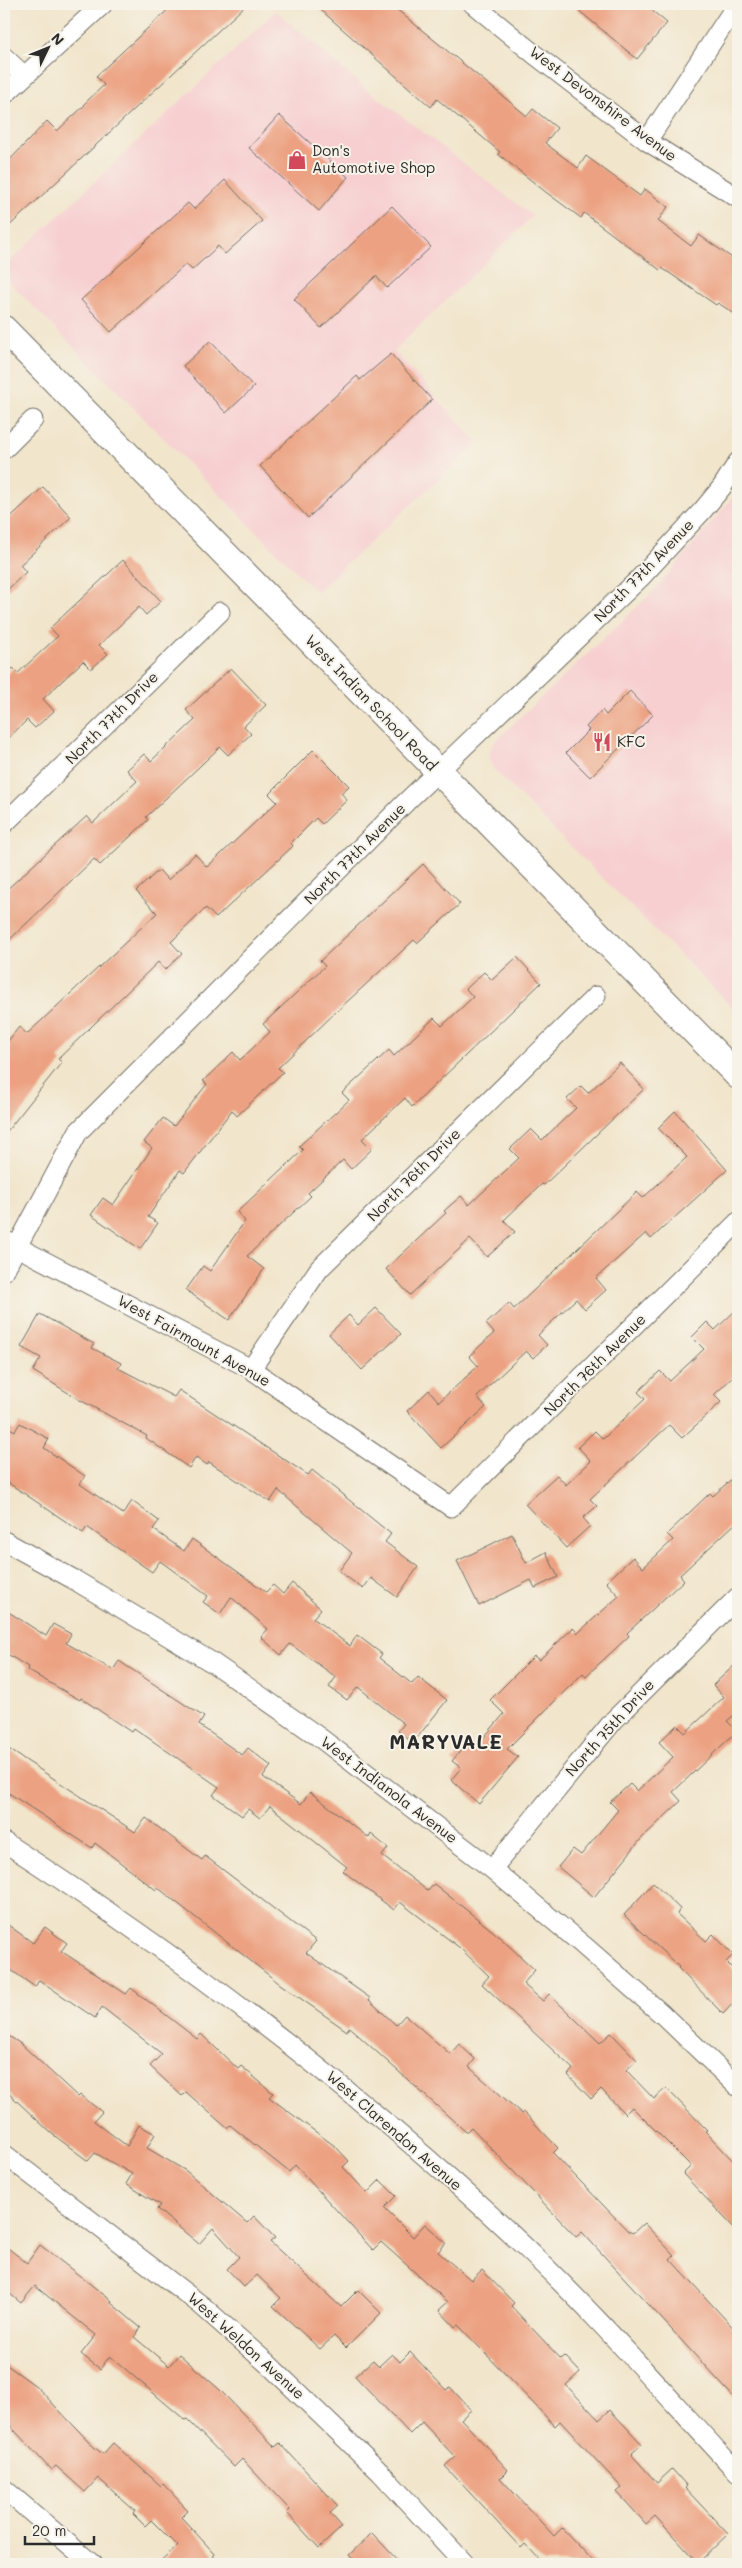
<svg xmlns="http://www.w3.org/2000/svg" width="742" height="2568" font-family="Mali,sans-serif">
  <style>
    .built { fill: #f7cfd1 }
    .building { fill: #eca282 }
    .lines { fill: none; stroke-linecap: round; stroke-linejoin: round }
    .minor-casing { stroke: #706c63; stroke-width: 21 }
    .secondary-casing { stroke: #706c63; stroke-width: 28 }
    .minor { stroke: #fff; stroke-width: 19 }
    .secondary { stroke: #fff; stroke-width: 26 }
    .labels { text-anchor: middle; stroke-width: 4; stroke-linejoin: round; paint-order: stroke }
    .street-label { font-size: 15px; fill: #2b2b2b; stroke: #f7f3e8 }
    .poi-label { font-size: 15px; fill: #2b2b2b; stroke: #f7f3e8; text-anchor: start }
    .district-label { font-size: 20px; font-weight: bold; letter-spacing: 1px; fill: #2b2b2b; stroke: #f7f3e8 }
  </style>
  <rect width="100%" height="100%" fill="#f7f3e8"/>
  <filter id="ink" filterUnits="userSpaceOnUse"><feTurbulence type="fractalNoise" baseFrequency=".02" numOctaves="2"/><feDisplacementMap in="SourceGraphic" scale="10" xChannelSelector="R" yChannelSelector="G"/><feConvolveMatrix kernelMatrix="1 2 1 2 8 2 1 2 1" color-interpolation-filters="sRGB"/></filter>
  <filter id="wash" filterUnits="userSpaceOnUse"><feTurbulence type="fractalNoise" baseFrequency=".0096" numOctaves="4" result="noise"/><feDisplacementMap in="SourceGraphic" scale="20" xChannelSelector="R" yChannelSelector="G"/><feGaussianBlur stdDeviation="1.12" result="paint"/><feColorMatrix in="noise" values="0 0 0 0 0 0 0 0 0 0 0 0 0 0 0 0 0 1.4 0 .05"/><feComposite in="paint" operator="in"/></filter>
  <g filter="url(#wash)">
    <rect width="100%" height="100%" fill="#f1e5cb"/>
    <path class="built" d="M 276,11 L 365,88 L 533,216 L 394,351 L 478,443 L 316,592 L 4,277 L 4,267 Z
      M 738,491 L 738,1013 L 493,769 L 489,754 L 494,742 L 655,590 Z"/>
    <g id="blocks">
      <path class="building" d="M 174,4 L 247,4 L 4,231 L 4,166 L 47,121 L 57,131 L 85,105 L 84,104 L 104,85 L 96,76 Z
        M 314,4 L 390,4 L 527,116 L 533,109 L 557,128 L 545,143 L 578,168 L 586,156 L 640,196 L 645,189 L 668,207 L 658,221 L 691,246 L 699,235 L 738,262 L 738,316 L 718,303 L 716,305 L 662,268 L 660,270 L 584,213 L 581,218 L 547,193 L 498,154 L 500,152 L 437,99 L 431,107 Z
        M 571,4 L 644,4 L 667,23 L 637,59 Z
        M 279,115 L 348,177 L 319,211 L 249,148 Z
        M 225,180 L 262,221 L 225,254 L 218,246 L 192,270 L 186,264 L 111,332 L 81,300 L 188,203 L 194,209 Z
        M 392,206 L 431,247 L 387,288 L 376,276 L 321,328 L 294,299 Z
        M 210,341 L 254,387 L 226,413 L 183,366 Z
        M 391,354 L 432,400 L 308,518 L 260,466 L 357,376 L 360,380 Z
        M 43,487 L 71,517 L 20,565 L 26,572 L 4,593 L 4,523 Z
        M 123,560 L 161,601 L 146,615 L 139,607 L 99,645 L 108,654 L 91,669 L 83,661 L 43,699 L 54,711 L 35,728 L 27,720 L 4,742 L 4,677 L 13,668 L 18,673 L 58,636 L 50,628 Z
        M 231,668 L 266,705 L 244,726 L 251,734 L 228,755 L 220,747 L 146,817 L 148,820 L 100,865 L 94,859 L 4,945 L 4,892 L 87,816 L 93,823 L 137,781 L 127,770 L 144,754 L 151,761 L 195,720 L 186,710 Z
        M 630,691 L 653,715 L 590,777 L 566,753 L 589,730 L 586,727 L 602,710 L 606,715 Z
        M 313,750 L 349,786 L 341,793 L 347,800 L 322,824 L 316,818 L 291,843 L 293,846 L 216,918 L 206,908 L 171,942 L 182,954 L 165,970 L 158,962 L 58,1059 L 62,1062 L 4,1135 L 4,1046 L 19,1027 L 27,1034 L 157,913 L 136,891 L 159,870 L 168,880 L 195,854 L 207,867 L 277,802 L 269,794 Z
        M 423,864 L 460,904 L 417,943 L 414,940 L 337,1011 L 278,1068 L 283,1072 L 237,1116 L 232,1110 L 184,1173 L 180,1170 L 148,1217 L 158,1223 L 140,1249 L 91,1215 L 103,1198 L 113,1205 L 152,1148 L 144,1142 L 163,1118 L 174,1126 L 207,1084 L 203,1081 L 233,1052 L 240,1060 L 270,1032 L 263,1024 L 325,966 L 320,961 Z
        M 517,957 L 541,983 L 412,1107 L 405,1098 L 362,1139 L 372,1149 L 351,1169 L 343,1160 L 308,1193 L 311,1196 L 247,1256 L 264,1269 L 229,1320 L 186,1290 L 203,1266 L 210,1271 L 245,1221 L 237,1212 L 303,1150 L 299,1146 L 349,1100 L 342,1093 L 389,1050 L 394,1056 L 434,1018 L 442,1026 L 473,997 L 466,989 L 484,972 L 492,980 Z
        M 620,1063 L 644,1089 L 544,1185 L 542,1184 L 504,1220 L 515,1232 L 487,1257 L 470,1239 L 410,1295 L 386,1269 L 446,1213 L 444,1211 L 461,1196 L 469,1205 L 519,1158 L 510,1149 L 531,1129 L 542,1140 L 576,1108 L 567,1099 L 581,1086 L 588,1093 Z
        M 675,1111 L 727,1170 L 651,1239 L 646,1233 L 596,1278 L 606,1290 L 585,1309 L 576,1299 L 538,1335 L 547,1345 L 533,1358 L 526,1351 L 477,1397 L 486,1407 L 441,1448 L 407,1411 L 429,1390 L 439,1402 L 478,1366 L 469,1356 L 494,1333 L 486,1324 L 509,1303 L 514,1309 L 637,1192 L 643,1198 L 687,1157 L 658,1128 Z
        M 376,1308 L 401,1334 L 362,1370 L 329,1334 L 349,1315 L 358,1325 Z
        M 738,1308 L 738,1372 L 714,1395 L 721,1402 L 682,1438 L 669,1425 L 590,1499 L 597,1506 L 583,1518 L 590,1526 L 566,1548 L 525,1504 L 557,1475 L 566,1485 L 591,1461 L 578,1447 L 595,1431 L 603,1439 L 645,1399 L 638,1392 L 660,1371 L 670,1381 L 704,1349 L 692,1337 L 707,1322 L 715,1330 Z
        M 40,1314 L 94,1344 L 92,1348 L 121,1363 L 118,1368 L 174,1397 L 179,1390 L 308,1475 L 312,1470 L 391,1534 L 385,1542 L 418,1567 L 397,1597 L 371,1578 L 363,1589 L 339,1571 L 352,1553 L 278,1490 L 270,1502 L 209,1462 L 207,1465 L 196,1457 L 189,1468 L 146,1438 L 147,1436 L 78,1399 L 33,1371 L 41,1358 L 21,1347 Z
        M 20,1423 L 49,1439 L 44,1448 L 85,1476 L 80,1484 L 123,1514 L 132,1501 L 159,1521 L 153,1529 L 184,1551 L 192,1539 L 266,1592 L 273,1585 L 283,1594 L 292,1583 L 321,1609 L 313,1618 L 350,1646 L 357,1635 L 382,1654 L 379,1658 L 412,1684 L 418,1677 L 447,1700 L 413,1743 L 398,1731 L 404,1724 L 358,1687 L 347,1700 L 329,1687 L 336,1677 L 290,1644 L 281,1655 L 261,1637 L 268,1629 L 231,1597 L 220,1614 L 203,1602 L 208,1596 L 160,1561 L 152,1572 L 87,1527 L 83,1533 L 4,1480 L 4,1425 L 15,1431 Z
        M 738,1473 L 738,1521 L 680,1575 L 684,1580 L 627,1633 L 629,1636 L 586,1676 L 583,1673 L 507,1749 L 518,1757 L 479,1804 L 451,1780 L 461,1768 L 452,1761 L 467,1743 L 474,1749 L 504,1714 L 490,1700 L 534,1656 L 539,1660 L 573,1628 L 578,1633 L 619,1596 L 606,1582 L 633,1557 L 643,1568 L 673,1540 L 667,1534 L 710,1493 L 713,1496 Z
        M 512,1534 L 526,1563 L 546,1552 L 558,1577 L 535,1588 L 531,1580 L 479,1606 L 457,1561 Z
        M 4,1609 L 46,1636 L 53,1624 L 71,1634 L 66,1643 L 113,1670 L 119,1661 L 184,1704 L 204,1717 L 199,1725 L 242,1755 L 248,1748 L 271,1766 L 263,1777 L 301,1804 L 310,1792 L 369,1838 L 371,1834 L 388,1848 L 382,1856 L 428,1891 L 434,1884 L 494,1932 L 535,1970 L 523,1984 L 543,2001 L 549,1994 L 600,2043 L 611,2033 L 637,2060 L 626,2070 L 654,2099 L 666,2088 L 707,2130 L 705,2131 L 738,2166 L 738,2232 L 683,2174 L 691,2166 L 632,2107 L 625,2114 L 601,2089 L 591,2099 L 568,2075 L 573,2069 L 482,1984 L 489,1976 L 460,1948 L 400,1902 L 394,1910 L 343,1871 L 347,1867 L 270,1806 L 260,1818 L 248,1809 L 242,1816 L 213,1795 L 219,1787 L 134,1728 L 131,1732 L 81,1698 L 80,1700 L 27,1670 L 28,1667 L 4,1652 Z
        M 738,1662 L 738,1712 L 727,1721 L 737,1731 L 673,1792 L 681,1801 L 641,1839 L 594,1897 L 558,1867 L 573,1849 L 581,1855 L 618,1810 L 610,1802 L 630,1784 L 637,1791 L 673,1757 L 659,1742 L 677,1725 L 685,1733 L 724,1697 L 713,1685 Z
        M 4,1746 L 135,1832 L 146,1818 L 202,1860 L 205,1856 L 316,1941 L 306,1953 L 370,1998 L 369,2000 L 396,2025 L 405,2015 L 450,2054 L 459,2044 L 475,2059 L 469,2067 L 522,2114 L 524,2112 L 558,2148 L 553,2153 L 628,2231 L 633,2233 L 644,2223 L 674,2255 L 670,2259 L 738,2333 L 738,2402 L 582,2232 L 576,2237 L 471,2127 L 466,2132 L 349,2027 L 347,2031 L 280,1984 L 157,1887 L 156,1890 L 95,1843 L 92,1848 L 4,1790 Z
        M 653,1883 L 680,1909 L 677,1914 L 706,1941 L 713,1934 L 733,1955 L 726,1962 L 738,1974 L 738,1998 L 723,2014 L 678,1968 L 679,1967 L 624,1915 Z
        M 4,1922 L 33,1943 L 45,1927 L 67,1943 L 61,1951 L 126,1994 L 131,1988 L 197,2039 L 201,2034 L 238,2069 L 241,2066 L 273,2093 L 269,2097 L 336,2147 L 349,2161 L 343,2167 L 367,2193 L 380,2180 L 396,2196 L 384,2208 L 413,2237 L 425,2224 L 446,2243 L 438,2252 L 471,2280 L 482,2270 L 514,2303 L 511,2306 L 561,2359 L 565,2356 L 580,2372 L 566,2385 L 599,2420 L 610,2410 L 642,2444 L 631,2454 L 657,2483 L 672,2469 L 687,2486 L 685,2488 L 728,2534 L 698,2563 L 655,2516 L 646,2524 L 617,2492 L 622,2488 L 560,2421 L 555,2426 L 458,2325 L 455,2327 L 439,2310 L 448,2302 L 381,2242 L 373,2250 L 295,2165 L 289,2172 L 230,2125 L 227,2128 L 186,2092 L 182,2096 L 150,2066 L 162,2054 L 102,2007 L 95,2018 L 39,1980 L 35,1987 L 4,1965 Z
        M 4,2033 L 21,2044 L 78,2097 L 80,2095 L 102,2112 L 94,2121 L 127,2146 L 139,2125 L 155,2134 L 147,2148 L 186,2171 L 247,2223 L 254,2216 L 275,2238 L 270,2242 L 341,2307 L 358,2290 L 381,2313 L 346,2348 L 334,2336 L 320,2349 L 273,2306 L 281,2298 L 257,2275 L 244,2287 L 227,2269 L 239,2257 L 213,2228 L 199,2244 L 157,2209 L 160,2205 L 126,2184 L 132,2174 L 95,2153 L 88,2161 L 51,2133 L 4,2089 Z
        M 4,2245 L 27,2263 L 40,2245 L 112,2301 L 111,2303 L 141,2328 L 134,2337 L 169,2366 L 179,2354 L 220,2390 L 275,2447 L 280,2443 L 338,2506 L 330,2513 L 342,2527 L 319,2548 L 287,2513 L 290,2510 L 242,2459 L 234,2467 L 187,2419 L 185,2420 L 110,2356 L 100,2369 L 81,2354 L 96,2335 L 35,2286 L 21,2303 L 4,2289 Z
        M 410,2352 L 446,2390 L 450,2387 L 471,2410 L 461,2419 L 508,2470 L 500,2478 L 554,2536 L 562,2528 L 596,2564 L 544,2564 L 525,2544 L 521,2548 L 445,2466 L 455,2457 L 422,2422 L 410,2434 L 355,2376 L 373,2360 L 379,2366 L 392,2354 L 400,2362 Z
        M 4,2363 L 36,2386 L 95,2448 L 103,2454 L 113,2443 L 161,2486 L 163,2484 L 188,2510 L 181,2517 L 214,2553 L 212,2556 L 220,2564 L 157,2564 L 177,2546 L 151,2520 L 145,2526 L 133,2514 L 135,2511 L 98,2478 L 85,2492 L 56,2466 L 51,2470 L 4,2419 Z
        M 372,2533 L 401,2564 L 357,2564 L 349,2555 Z"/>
    </g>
  </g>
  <g filter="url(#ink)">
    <use href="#blocks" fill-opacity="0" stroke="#706c63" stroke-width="1"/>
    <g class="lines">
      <g class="minor-casing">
        <path id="minor" d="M 473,4 L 534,54 L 647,141 L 738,198
          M 4,57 L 24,76
          M 4,95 L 103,4
          M 647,141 L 737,4
          M 4,449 L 33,420
          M 4,824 L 220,612
          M 4,1240 L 251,1369 L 451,1507 L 738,1222
          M 4,1271 L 78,1132 L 406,802 L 640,578 L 703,510 L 722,487 L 738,462
          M 251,1369 L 319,1269 L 596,996
          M 4,1541 L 73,1579 L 213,1663 L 319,1737 L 492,1869 L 583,1945 L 663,2015 L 738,2087
          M 4,1842 C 183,1958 353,2086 509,2232 C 590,2307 663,2392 738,2473
          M 492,1869 L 614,1720 L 738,1597
          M 4,2154 L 201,2305 L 268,2364 L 381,2473 L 465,2564
          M 4,2489 L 92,2564"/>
      </g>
      <g class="secondary-casing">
        <path id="secondary" d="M 4,329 L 738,1076"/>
      </g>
      <use href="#minor" class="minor"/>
      <use href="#secondary" class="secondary"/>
    </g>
  </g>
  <defs>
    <g id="shop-bare" transform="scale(1.5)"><path d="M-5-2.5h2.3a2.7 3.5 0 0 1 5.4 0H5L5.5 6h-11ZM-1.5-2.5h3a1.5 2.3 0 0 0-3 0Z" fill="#d1495b" stroke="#f7f3e8" stroke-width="2.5" paint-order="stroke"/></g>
    <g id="restaurant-bare" transform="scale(1.5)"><path d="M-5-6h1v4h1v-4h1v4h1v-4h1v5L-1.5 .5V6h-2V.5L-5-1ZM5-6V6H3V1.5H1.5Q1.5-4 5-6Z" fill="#d1495b" stroke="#f7f3e8" stroke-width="2.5" paint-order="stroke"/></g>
  </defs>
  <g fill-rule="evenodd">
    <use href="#shop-bare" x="297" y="160"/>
    <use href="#restaurant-bare" x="602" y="742"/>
  </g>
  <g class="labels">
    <g class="street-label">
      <text transform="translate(603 104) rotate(37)" y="5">West Devonshire Avenue</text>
      <text transform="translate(644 571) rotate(-46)" y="5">North 77th Avenue</text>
      <text transform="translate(371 703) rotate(46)" y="5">West Indian School Road</text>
      <text transform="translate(112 718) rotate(-45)" y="5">North 77th Drive</text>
      <text transform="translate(355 854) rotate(-45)" y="5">North 77th Avenue</text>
      <text transform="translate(414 1175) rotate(-45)" y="5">North 76th Drive</text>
      <text transform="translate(194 1341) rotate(29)" y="5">West Fairmount Avenue</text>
      <text transform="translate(595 1365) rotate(-45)" y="5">North 76th Avenue</text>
      <text transform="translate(610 1728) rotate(-48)" y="5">North 75th Drive</text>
      <text transform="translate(389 1790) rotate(37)" y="5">West Indianola Avenue</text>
      <text transform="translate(394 2131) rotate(41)" y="5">West Clarendon Avenue</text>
      <text transform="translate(246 2346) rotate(42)" y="5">West Weldon Avenue</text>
    </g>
    <g class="poi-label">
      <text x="312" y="156">Don's<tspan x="312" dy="17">Automotive Shop</tspan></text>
      <text x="617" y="747">KFC</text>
    </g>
    <g class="district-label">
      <text x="446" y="1749">MARYVALE</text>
    </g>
  </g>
  <rect width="742" height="2568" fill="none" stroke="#f7f3e8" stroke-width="20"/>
  <g transform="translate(48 48) rotate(47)" stroke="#f7f3e8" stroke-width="4" paint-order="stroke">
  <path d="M0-4L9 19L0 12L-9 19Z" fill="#2b2b2b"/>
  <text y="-8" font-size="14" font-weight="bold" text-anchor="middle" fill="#2b2b2b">N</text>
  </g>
  <path d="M25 2536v8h69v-8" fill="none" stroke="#2b2b2b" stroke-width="2.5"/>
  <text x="32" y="2536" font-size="15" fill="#2b2b2b" stroke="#f7f3e8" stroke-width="4" paint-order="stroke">20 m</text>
</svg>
